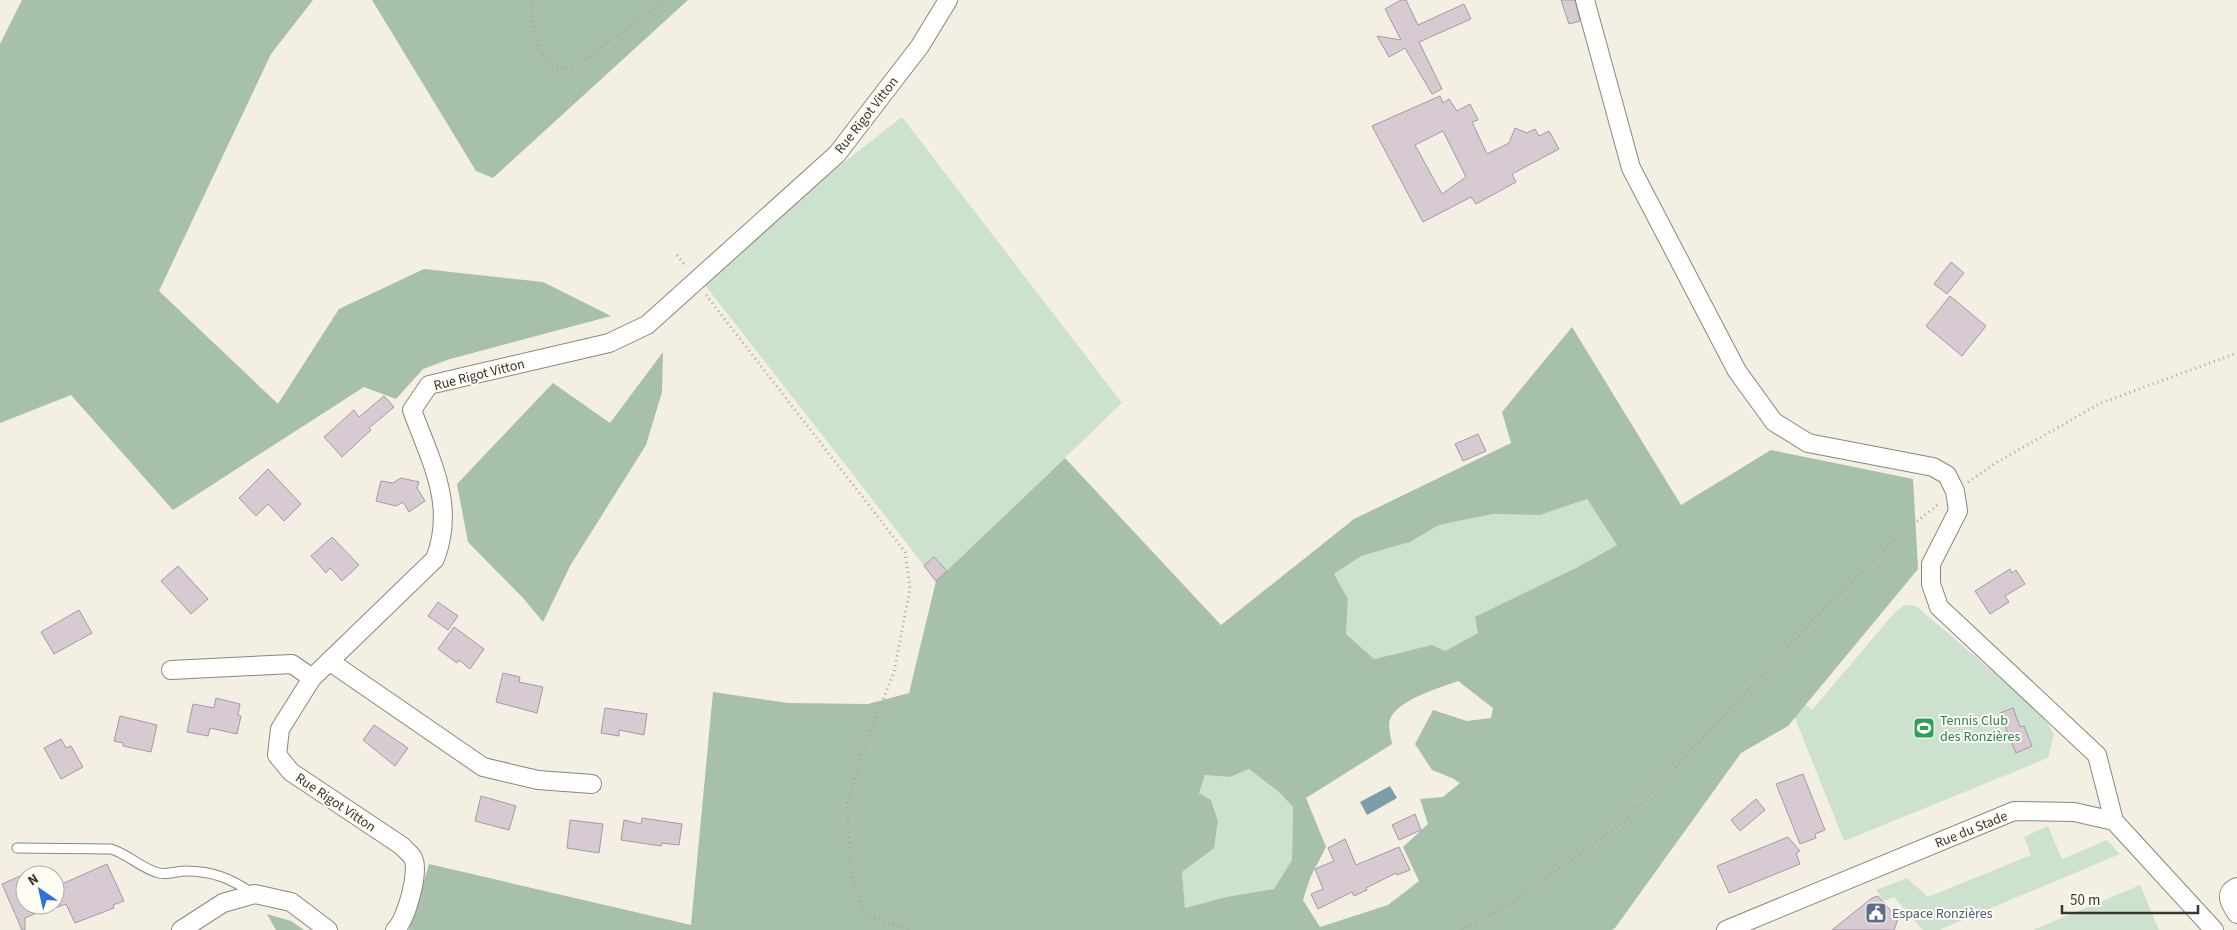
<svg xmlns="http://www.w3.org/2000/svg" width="2237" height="930" font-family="'Source Sans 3',sans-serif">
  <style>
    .green { fill: #cce2cf }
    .forest { fill: #a7c0aa; fill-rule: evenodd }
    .water { fill: #7e9dab }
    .building { fill: #d7cad2; stroke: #a699a0; fill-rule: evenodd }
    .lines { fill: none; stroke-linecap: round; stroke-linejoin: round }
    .service-casing { stroke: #8b877b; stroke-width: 11 }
    .minor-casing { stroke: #8b877b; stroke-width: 20 }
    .path { stroke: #aaa79d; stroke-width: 3; stroke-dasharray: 1 4; stroke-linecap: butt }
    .service { stroke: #fff; stroke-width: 9 }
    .minor { stroke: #fff; stroke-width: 18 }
    .labels { text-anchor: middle; stroke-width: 4; stroke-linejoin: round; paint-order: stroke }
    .street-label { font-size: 14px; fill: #383631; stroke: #fffcf4 }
    .leisure-label { font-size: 14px; fill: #27864d; stroke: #fffcf4; text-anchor: start }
    .service-label { font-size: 14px; fill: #4e5e75; stroke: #fffcf4; text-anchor: start }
  </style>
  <rect width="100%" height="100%" fill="#f3efe2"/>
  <path class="green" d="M 902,117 L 1122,403 L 936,581 L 705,285 L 820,181 Z
    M 1587,499 L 1617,545 L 1576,568 L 1478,633 L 1445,651 L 1400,652 L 1374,659 L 1346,634 L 1348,599 L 1334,574 L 1361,556 L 1410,542 L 1439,525 L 1493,514 L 1540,515 Z
    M 1905,605 L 1916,606 L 2011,687 L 2046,720 L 2054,735 L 2048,758 L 1844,841 L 1794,716 L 1806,705 L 1812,710 L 1896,611 Z
    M 1249,769 L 1279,792 L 1293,807 L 1292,860 L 1274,889 L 1226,897 L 1185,908 L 1182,872 L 1214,847 L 1218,821 L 1211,800 L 1199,793 L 1205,775 L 1230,777 Z
    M 2048,826 L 2062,859 L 2107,840 L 2120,854 L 1939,930 L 1923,930 L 1894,897 L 1884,901 L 1876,890 L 1907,878 L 1928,897 L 2031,855 L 2024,837 Z
    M 2140,885 L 2159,930 L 2033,930 Z"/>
  <path class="forest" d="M 22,0 L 313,0 L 271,54 L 159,291 L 278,404 L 339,309 L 424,269 L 543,282 L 611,316 L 450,359 L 423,369 L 396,399 L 364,387 L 173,510 L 71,395 L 0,423 L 0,44 Z
    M 372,0 L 688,0 L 493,178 L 476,171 Z
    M 1572,327 L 1681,505 L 1771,450 L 1913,479 L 1918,569 L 1788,726 L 1741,753 L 1615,928 L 1612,930 L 409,930 L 429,864 L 691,925 L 713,692 L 788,703 L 868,704 L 909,693 L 936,581 L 1065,458 L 1221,625 L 1354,519 L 1511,443 L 1502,412 ZM 1587,499 L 1617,545 L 1576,568 L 1475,617 L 1478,633 L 1445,651 L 1432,645 L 1374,659 L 1346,634 L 1348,599 L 1334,574 L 1361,556 L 1410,542 L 1439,525 L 1493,514 L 1540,515 ZM 1458,681 L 1493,708 L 1491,718 L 1467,721 L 1433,710 L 1415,744 L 1432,770 L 1452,778 L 1460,783 L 1443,797 L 1420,799 L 1428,824 L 1403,847 L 1419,881 L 1388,905 L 1320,927 L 1303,900 L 1310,878 L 1326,847 L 1306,798 L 1392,744 C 1391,738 1389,731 1389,724 C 1391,701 1440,688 1458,681 ZM 1249,769 L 1279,792 L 1293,807 L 1292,860 L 1274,889 L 1226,897 L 1185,908 L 1182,872 L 1214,848 L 1218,821 L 1211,800 L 1199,793 L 1205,775 L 1230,777 Z
    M 663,352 L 662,392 L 646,445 L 570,566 L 543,622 L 524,599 L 468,542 L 457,484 L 553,383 L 610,423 Z
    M 267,914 L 291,921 L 304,930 L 276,930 Z"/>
  <path class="water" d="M 1390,786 L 1397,798 L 1367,815 L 1360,802 Z"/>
  <path class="building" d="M 1401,0 L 1406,0 L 1418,25 L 1464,4 L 1471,19 L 1419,42 L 1442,89 L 1432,94 L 1405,48 L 1389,57 L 1377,36 L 1401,40 L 1385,9 Z
    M 1561,0 L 1575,0 L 1580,21 L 1569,24 Z
    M 1440,96 L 1443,103 L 1449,99 L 1457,111 L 1470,104 L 1478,120 L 1472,122 L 1487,154 L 1509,143 L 1515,128 L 1527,133 L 1535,129 L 1539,136 L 1549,131 L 1559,149 L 1512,174 L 1516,182 L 1476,204 L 1471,197 L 1423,222 L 1372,126 ZM 1443,131 L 1466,177 L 1442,194 L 1415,145 Z
    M 1951,262 L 1964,273 L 1947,294 L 1934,284 Z
    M 1950,296 L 1986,326 L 1962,356 L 1926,326 Z
    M 384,396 L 394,407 L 369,428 L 371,430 L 342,457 L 324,437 L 354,410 L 359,417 Z
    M 1478,434 L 1486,451 L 1463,461 L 1455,444 Z
    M 268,469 L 301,504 L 284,521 L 268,504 L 256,516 L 239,498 Z
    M 401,478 L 419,482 L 417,488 L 425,501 L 409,512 L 403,502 L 396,506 L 376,501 L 381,481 L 393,483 Z
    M 332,537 L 359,565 L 342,581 L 330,568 L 326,573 L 311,556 Z
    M 934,557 L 947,571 L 936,581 L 924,566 Z
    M 178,566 L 208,599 L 191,614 L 161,581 Z
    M 2010,569 L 2012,573 L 2016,570 L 2025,584 L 2005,596 L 2009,602 L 1990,614 L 1975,591 Z
    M 438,602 L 458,616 L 448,630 L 428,616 Z
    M 79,610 L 92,633 L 54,654 L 41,632 Z
    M 454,627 L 484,649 L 470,669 L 459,660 L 457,663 L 438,649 Z
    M 503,673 L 520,677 L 519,682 L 543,687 L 537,713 L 496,702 Z
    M 216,698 L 240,704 L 238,715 L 241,716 L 237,734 L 210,728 L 208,736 L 187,732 L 193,704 L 214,708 Z
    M 605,708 L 647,714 L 644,735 L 619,730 L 619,736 L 601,733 Z
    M 2013,708 L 2020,727 L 2024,726 L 2032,746 L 2016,753 L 2000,713 Z
    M 120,716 L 157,725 L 151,752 L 123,746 L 123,743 L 114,741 Z
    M 374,725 L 408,748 L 395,766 L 363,740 Z
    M 61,739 L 66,748 L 71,746 L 83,767 L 61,779 L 44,748 Z
    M 1803,774 L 1825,830 L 1815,834 L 1816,838 L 1800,844 L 1776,784 Z
    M 481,796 L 516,806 L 509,830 L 475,821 Z
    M 1756,799 L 1765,810 L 1740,831 L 1731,820 Z
    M 1415,814 L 1421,830 L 1399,840 L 1392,825 Z
    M 642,818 L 682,824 L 679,845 L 662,843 L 661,846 L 621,840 L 624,820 L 641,824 Z
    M 570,820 L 603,824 L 599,853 L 567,848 Z
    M 1788,837 L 1800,851 L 1796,853 L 1800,864 L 1729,893 L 1717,866 Z
    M 1345,839 L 1356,865 L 1399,847 L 1410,870 L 1397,875 L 1396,873 L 1366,888 L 1367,890 L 1354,896 L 1352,892 L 1318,909 L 1311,894 L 1323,889 L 1315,869 L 1334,861 L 1328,848 Z
    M 107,864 L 124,901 L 113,905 L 114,908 L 75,923 L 66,904 L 55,908 L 55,887 Z
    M 25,874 L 25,905 L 55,905 L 25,918 L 25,930 L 22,930 L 2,884 Z
    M 1878,896 L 1898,919 L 1894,930 L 1832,930 L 1872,898 Z"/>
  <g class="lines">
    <g class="service-casing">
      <path id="service" d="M 17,848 L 111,849 C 128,854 142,869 159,873 C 168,875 177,871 186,871 C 214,871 231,879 254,894"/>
    </g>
    <g class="minor-casing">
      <path id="minor" d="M 1585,0 L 1631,168 L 1737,371 L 1774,422 L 1808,443 L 1933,467 L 1947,475 L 1955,491 L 1958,511 L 1931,564 L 1931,584 L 1939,607 L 2097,755 L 2114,821
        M 329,661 L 483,767 L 538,780 L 592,784
        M 171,670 L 292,664 L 312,678
        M 2237,887 C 2223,893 2230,904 2237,914
        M 181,930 L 223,903 L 255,894 L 291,902 L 328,930
        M 395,930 C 406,921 420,871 413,858 C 411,854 405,850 402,846 L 291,772 L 277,755 L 280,729 L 312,678 L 435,559 C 456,505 431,462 412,410 L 429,385 L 609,343 L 647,325 L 837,154 L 920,46 L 948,0
        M 1726,930 L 2014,811 L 2074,812 L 2114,821 L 2214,930"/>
    </g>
    <path class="path" d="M 531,1 C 532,20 536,73 566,68 C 581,65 596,51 608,42 C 628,28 648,14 667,0
      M 677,255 L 686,267
      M 706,295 L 905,552 L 910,589 L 894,672 L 863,751 L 847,805 L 851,873 L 864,914 L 909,930
      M 1968,482 L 1999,461 L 2101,403 L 2237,353
      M 1462,930 L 1512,902 L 1624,822 L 1817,616 L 1901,534 L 1939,504"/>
    <use href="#service" class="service"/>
    <use href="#minor" class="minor"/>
  </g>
  <defs>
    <g id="stadium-square" transform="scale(1.125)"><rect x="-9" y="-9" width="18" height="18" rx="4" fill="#2e9e5b" stroke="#fffcf4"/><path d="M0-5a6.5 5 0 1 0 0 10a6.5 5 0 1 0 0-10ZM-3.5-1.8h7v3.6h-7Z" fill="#fff"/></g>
    <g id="civic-square" transform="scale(1.125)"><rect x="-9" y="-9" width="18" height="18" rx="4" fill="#5c6f8a" stroke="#fffcf4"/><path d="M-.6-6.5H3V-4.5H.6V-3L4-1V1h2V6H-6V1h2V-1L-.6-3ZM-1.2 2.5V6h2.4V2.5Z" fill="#fff"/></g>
  </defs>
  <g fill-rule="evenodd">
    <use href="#stadium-square" x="1924" y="728"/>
    <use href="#civic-square" x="1876" y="913"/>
  </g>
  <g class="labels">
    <g class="street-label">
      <text transform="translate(866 115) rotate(-52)" y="5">Rue Rigot Vitton</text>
      <text transform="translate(479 374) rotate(-14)" y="5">Rue Rigot Vitton</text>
      <text transform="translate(336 802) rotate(34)" y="5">Rue Rigot Vitton</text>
      <text transform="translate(1971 829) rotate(-22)" y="5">Rue du Stade</text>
    </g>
    <g class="leisure-label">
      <text x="1940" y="725">Tennis Club<tspan x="1940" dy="16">des Ronzières</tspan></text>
    </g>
    <g class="service-label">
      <text x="1892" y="918">Espace Ronzières</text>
    </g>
  </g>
  <g transform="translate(40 890) rotate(326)"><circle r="24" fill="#fffcf4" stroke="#afada6"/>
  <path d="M0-4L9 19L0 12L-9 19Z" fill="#2c72df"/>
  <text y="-8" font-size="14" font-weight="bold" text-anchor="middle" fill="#383631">N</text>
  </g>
  <path d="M2062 905v8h136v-8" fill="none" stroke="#383631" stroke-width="2.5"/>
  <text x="2070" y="905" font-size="15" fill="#383631" stroke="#fffcf4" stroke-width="4" paint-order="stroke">50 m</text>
</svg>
